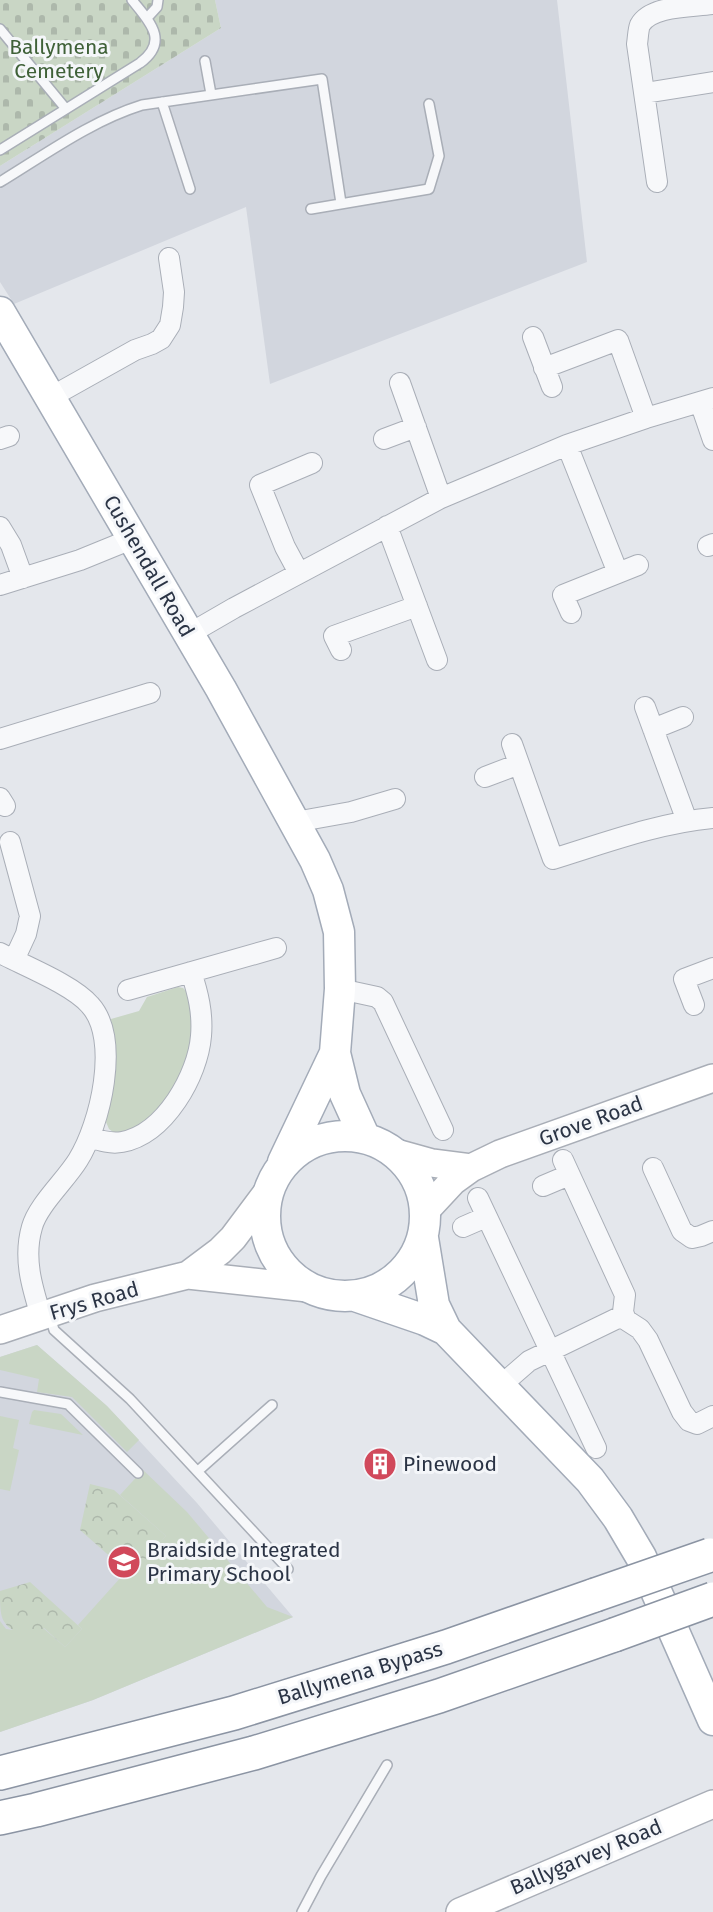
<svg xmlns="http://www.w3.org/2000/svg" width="713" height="1912" font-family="'Fira Sans',sans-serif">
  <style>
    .built { fill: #d2d6de }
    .green { fill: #c9d6c5 }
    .forest { fill: url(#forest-crowns) }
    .cemetery { fill: url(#cemetery-stones) }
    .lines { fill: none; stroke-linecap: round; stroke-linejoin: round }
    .lane-casing { stroke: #a9aeb7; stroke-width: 12 }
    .street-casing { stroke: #a9aeb7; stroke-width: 22 }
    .secondary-casing { stroke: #a9aeb7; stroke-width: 30 }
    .primary-casing { stroke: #a3abb8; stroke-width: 33 }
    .highway-casing { stroke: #8b94a3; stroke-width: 36 }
    .lane { stroke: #f7f8fa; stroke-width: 9 }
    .street { stroke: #f7f8fa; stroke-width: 20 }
    .secondary { stroke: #fff; stroke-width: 27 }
    .primary { stroke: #fff; stroke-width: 30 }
    .highway { stroke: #fff; stroke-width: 33 }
    .highway-bridge-casing { stroke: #8b94a3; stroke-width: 36; stroke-linecap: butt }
    .highway-bridge { stroke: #fff; stroke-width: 33 }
    .labels { text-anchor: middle; stroke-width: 6; stroke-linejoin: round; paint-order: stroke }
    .park-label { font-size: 21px; fill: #3f6138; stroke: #f4f6f9 }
    .street-label { font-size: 21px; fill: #2b3445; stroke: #f4f6f9 }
    .poi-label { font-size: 21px; fill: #2b3445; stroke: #f4f6f9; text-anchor: start }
  </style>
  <defs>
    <pattern id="forest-crowns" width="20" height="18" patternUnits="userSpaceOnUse" patternTransform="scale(1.5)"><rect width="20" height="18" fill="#c9d6c5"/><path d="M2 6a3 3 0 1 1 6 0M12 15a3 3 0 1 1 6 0" fill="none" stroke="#adb8ab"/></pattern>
    <pattern id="cemetery-stones" width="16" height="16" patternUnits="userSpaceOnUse" patternTransform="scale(1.5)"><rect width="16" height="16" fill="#c9d6c5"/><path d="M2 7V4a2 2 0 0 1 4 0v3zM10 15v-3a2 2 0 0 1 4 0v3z" fill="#adb8ab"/></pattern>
  </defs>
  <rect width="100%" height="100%" fill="#e4e7ec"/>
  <path class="built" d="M 215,0 L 557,0 L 587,262 L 270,384 L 246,207 L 14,304 L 0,282 L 0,166 L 221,28 Z
    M 37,1345 L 107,1406 L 197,1503 L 293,1617 L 93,1700 L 0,1732 L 0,1357 Z"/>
  <path class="green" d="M 178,987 L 183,988 L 189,994 L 197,1035 L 177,1093 L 138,1131 L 117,1135 L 109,1129 L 106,1122 L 111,1098 L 114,1065 L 111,1019 L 139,1011 L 147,997 Z
    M 37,1345 L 107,1406 L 139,1440 L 127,1452 L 72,1397 L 37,1392 L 39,1379 L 0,1370 L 0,1357 Z
    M 34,1410 L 61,1414 L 83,1435 L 29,1424 L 32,1412 Z
    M 0,1416 L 19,1420 L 13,1448 L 19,1450 L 10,1491 L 0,1489 Z
    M 143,1470 L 187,1512 L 267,1607 L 293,1617 L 93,1700 L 0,1732 L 0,1621 L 6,1629 L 28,1632 L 43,1628 L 65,1647 L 82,1629 L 78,1625 L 122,1576 L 127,1579 L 166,1536 L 120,1495 Z"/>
  <path class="forest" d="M 90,1484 L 114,1490 L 166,1536 L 131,1575 L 80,1530 Z
    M 30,1582 L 82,1629 L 65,1647 L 44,1628 L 35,1636 L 28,1632 L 21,1635 C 0,1624 0,1617 0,1591 Z"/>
  <path class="cemetery" d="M 0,0 L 215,0 L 221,28 L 0,166 Z"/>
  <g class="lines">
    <g class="lane-casing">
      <path id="lane" d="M 147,18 L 157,7 L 158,0
        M 0,29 L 66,109
        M 205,61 L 211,94
        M 162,102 L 190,189
        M 0,150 L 140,63 C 170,41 149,21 132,0
        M 0,182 C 46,154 91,121 142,105 L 322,79 L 341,203
        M 311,209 L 429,189 L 439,156 L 429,104
        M 50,1316 L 54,1330 L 130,1399 L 288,1569
        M 0,1392 L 68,1404 L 138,1473
        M 198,1471 L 272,1405
        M 302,1912 L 321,1876 L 387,1765"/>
    </g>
    <g class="street-casing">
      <path id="street" d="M 645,93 L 713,82
        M 657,182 L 637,44 C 638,38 638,30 640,25 C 651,5 693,7 713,4
        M 533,337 L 552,387
        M 544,368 L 618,340 L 646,418
        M 400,383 L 441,498
        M 51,397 L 135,350 L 152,344 L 161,339 L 170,325 L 173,307 L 174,292 L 169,258
        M 700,402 L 713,440
        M 0,439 L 9,436
        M 384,439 L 416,427
        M 567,445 L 618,573
        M 387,526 L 437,660
        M 0,527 L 11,545 L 23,578
        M 708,546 L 713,544
        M 299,573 L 285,547 L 260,485 L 312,463
        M 0,585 L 80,560 L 134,538
        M 571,613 L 563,595 L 638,565
        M 189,634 L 234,608 L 441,498 L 567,445 L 646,418 L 713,398
        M 341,650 L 334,636 L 417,606
        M 645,707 L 687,821
        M 653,729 L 683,717
        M 0,739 L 150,693
        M 512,744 L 553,859 C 605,843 658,823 713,818
        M 485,777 L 519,764
        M 0,798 L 5,806
        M 295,822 L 351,812 L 395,799
        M 10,842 L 30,916 L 26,934 L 14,960
        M 0,953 C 25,966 73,985 90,1005 C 121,1039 100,1125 78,1160 C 65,1181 38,1205 32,1227 C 23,1258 32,1287 41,1316
        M 340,989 L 377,997 L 383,1002 L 443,1130
        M 128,990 L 276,948
        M 694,1005 L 684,979 L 713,968
        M 90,1137 C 101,1141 111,1144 122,1142 C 165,1134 198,1075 201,1036 C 203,1013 198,993 191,972
        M 563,1160 L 625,1295 L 623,1312 L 626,1320 L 640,1329 L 648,1340 L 682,1412 L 689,1421 L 697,1424 L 713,1416
        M 653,1168 L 682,1231 L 692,1238 L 701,1236 L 713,1231
        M 543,1186 L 569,1175
        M 478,1198 L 596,1448
        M 463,1227 L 486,1217
        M 499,1387 L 529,1361 L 624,1315"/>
    </g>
    <g class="secondary-casing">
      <path id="secondary" d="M 396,1153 L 432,1163 L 471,1168
        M 426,1210 L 453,1181 L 471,1168 L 500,1154 L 713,1078
        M 188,1275 L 220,1251 L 233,1238 L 269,1190
        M 0,1330 L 95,1298 L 188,1275 L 308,1288
        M 460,1912 L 713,1804"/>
    </g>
    <g class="primary-casing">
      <path id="primary" d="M 0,312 L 221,689 L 315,860 L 328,890 L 339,932 L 340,989 L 335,1053 L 345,1094 L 365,1138
        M265 1216a80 80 0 1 1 160 0a80 80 0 1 1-160 0Z
        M 283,1162 L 335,1053
        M 423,1238 L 434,1305 L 446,1330 L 590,1480 L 618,1518 L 641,1557 L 713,1720
        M 355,1296 L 425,1320 L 446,1330"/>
    </g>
    <g class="highway-casing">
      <path id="highway" d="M 0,1773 L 234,1713 L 446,1647 L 595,1595
        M 0,1818 L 36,1810 L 254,1753 L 439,1696 L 614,1635"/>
    </g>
    <use href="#lane" class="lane"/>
    <use href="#street" class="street"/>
    <use href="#secondary" class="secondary"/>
    <use href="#primary" class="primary"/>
    <use href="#highway" class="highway"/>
    <g class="highway-bridge-casing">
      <path id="highway-bridge" d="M 595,1595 L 710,1555
        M 614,1635 L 713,1599"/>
    </g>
    <use href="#highway-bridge" class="highway-bridge"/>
  </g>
  <defs>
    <g id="building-disc" transform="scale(1.725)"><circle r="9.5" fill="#d1495b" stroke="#f4f6f9"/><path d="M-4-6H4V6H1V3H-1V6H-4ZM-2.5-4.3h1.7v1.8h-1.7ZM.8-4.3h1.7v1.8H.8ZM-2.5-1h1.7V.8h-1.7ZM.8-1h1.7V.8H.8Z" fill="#fff"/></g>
    <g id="school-disc" transform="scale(1.725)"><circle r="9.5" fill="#d1495b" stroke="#f4f6f9"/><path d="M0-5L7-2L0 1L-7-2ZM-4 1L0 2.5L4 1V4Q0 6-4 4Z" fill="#fff"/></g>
  </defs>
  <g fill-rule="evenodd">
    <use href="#building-disc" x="380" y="1464"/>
    <use href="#school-disc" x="124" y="1562"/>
  </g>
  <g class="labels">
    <g class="park-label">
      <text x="59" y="54">Ballymena<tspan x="59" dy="24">Cemetery</tspan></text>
    </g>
    <g class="street-label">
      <text transform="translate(149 566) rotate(60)" y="7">Cushendall Road</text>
      <text transform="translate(591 1121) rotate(-20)" y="7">Grove Road</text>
      <text transform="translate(94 1301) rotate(-16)" y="7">Frys Road</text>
      <text transform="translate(360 1673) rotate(-17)" y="7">Ballymena Bypass</text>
      <text transform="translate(586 1857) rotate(-23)" y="7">Ballygarvey Road</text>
    </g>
    <g class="poi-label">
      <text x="403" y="1471">Pinewood</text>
      <text x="147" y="1557">Braidside Integrated<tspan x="147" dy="24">Primary School</tspan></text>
    </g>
  </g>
</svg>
